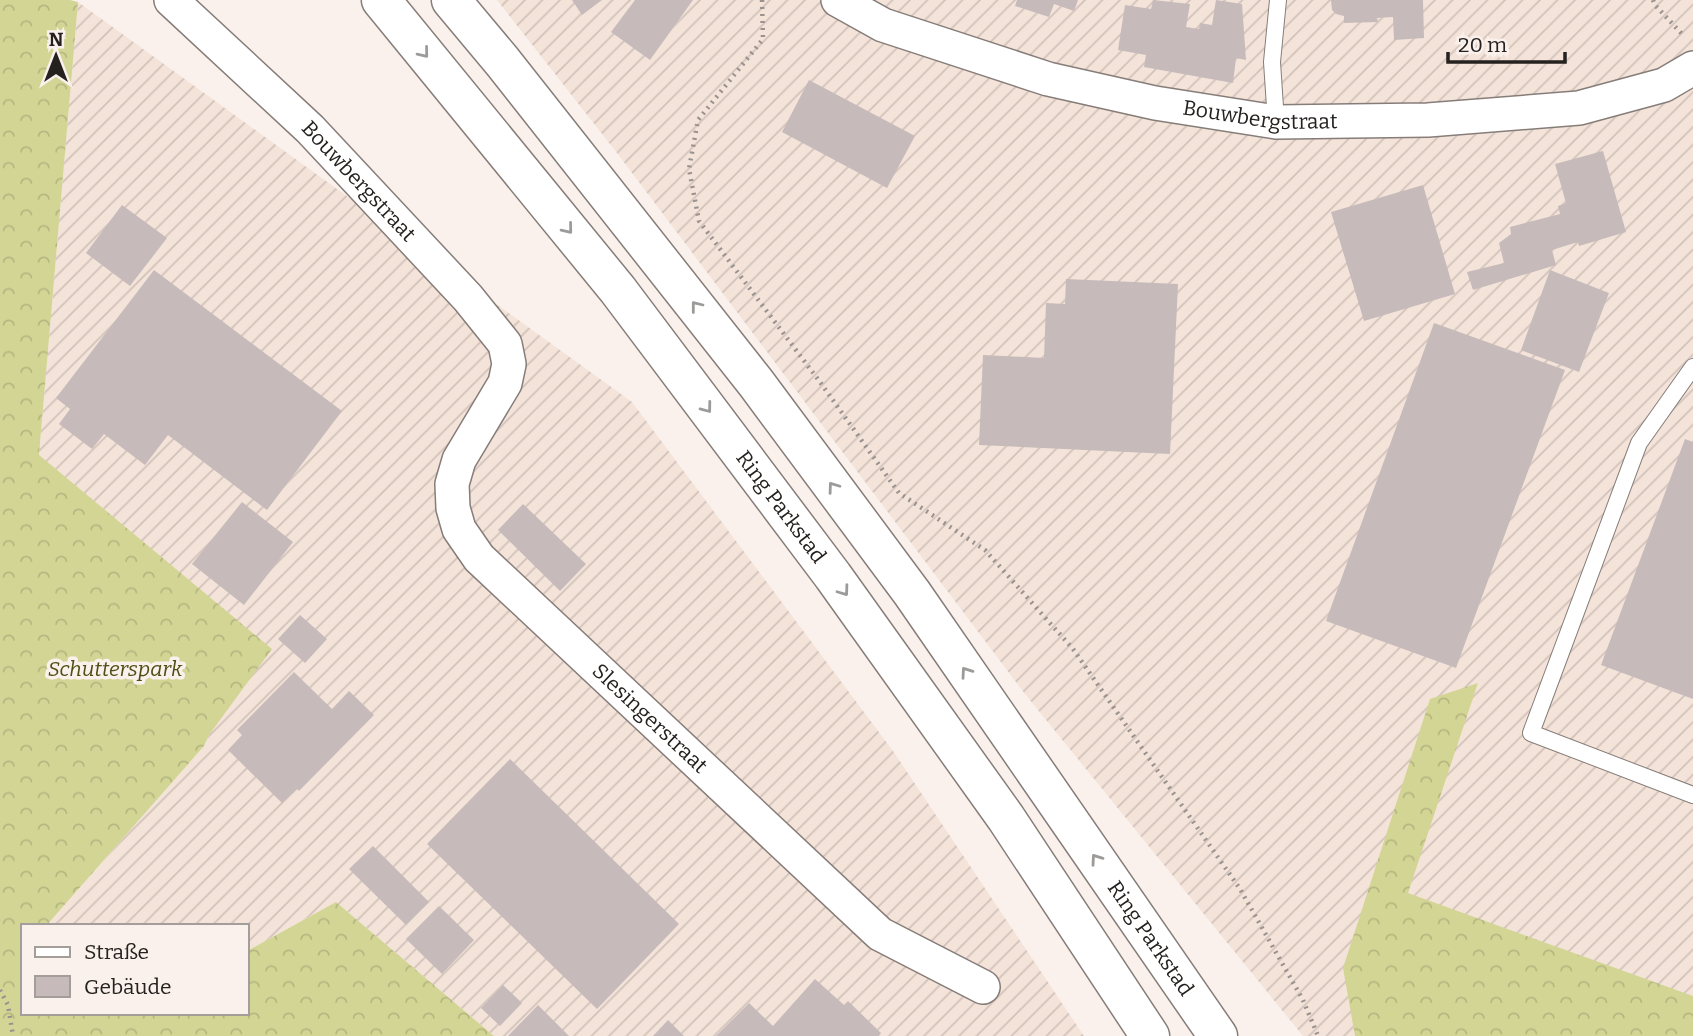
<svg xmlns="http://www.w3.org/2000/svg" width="1693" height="1036" font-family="Bitter,serif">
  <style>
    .industrial { fill: url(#industrial-furrows) }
    .forest { fill: url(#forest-crowns) }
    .building { fill: #c6bbba }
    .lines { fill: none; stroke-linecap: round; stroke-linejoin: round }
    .service-casing { stroke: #867d79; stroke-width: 18 }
    .minor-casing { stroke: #867d79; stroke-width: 36 }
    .trunk-casing { stroke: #867d79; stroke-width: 41 }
    .path { stroke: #99928f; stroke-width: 4.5; stroke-dasharray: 2 5; stroke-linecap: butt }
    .service { stroke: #fff; stroke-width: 16 }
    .minor { stroke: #fff; stroke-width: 33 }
    .trunk { stroke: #fff; stroke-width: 38 }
    .oneway { stroke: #9c9b9a }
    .labels { text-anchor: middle; stroke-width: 7; stroke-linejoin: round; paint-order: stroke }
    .street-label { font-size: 21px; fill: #24211f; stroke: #faf1ec }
    .park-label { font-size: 21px; font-style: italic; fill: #4d4e14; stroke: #faf1ec }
  </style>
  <defs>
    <pattern id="industrial-furrows" width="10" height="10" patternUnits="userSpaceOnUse" patternTransform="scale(1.75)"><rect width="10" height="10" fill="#f4e3d9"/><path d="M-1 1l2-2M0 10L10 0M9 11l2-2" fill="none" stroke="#d1c2ba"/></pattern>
    <pattern id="forest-crowns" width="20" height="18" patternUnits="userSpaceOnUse" patternTransform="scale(1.75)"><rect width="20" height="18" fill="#d3d595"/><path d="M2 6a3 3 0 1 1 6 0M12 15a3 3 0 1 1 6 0" fill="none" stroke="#b5b780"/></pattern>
  </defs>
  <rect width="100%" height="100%" fill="#faf1ec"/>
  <path class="industrial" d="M 497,0 L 1693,0 L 1693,1036 L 1303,1036 L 1025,694 L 617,153 Z
    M 78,2 L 632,402 L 893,751 L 1084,1036 L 494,1036 L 336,902 L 247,951 L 247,926 L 46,926 L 204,746 L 209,735 L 39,455 Z"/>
  <path class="forest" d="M 0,0 L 70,0 L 78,2 L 39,455 L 272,649 L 209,735 L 204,746 L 46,926 L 23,926 L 23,1013 L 247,1013 L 247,951 L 336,902 L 494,1036 L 0,1036 Z
    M 1478,683 L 1408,893 L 1693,996 L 1693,1036 L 1355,1036 L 1343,968 L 1430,699 Z"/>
  <path class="building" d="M 572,0 L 602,0 L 582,15 Z
    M 635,0 L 693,0 L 650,60 L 611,32 Z
    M 1017,0 L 1078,0 L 1074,11 L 1054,4 L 1049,17 L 1015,6 Z
    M 1153,0 L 1190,4 L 1186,27 L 1199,29 L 1200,23 L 1212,25 L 1216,0 L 1242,4 L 1246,60 L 1236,58 L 1233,83 L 1144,67 L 1146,55 L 1118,50 L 1125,5 L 1151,9 Z
    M 1331,0 L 1423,0 L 1424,38 L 1394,40 L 1393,17 L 1377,18 L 1378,22 L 1344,23 L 1344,16 L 1336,14 L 1332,10 Z
    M 809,80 L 915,136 L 887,188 L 782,132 Z
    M 1603,151 L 1626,232 L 1579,246 L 1578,242 L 1552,250 L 1556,265 L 1473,290 L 1467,272 L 1504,263 L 1499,243 L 1511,234 L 1510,227 L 1560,214 L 1558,206 L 1566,203 L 1555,164 Z
    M 1423,185 L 1455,294 L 1364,321 L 1331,212 Z
    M 122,205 L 167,238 L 130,286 L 86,253 Z
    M 154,270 L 342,411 L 267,510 L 168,435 L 145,465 L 104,434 L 92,449 L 59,424 L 70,409 L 56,398 Z
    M 1550,270 L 1609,293 L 1579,372 L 1521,350 Z
    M 1066,279 L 1178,284 L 1170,454 L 979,445 L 983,355 L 1044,358 L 1046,303 L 1065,304 Z
    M 1434,323 L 1565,370 L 1456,668 L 1326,621 Z
    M 1685,439 L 1693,442 L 1693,699 L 1601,665 Z
    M 242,502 L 293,542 L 244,605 L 192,564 Z
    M 523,504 L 586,564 L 560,591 L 498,530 Z
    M 300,615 L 327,639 L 305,663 L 278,639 Z
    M 294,672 L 332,709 L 349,691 L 374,715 L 299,791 L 297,789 L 282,803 L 228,750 L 242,735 L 237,730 Z
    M 510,759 L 679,924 L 597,1009 L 427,844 Z
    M 373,846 L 429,902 L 406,925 L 349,869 Z
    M 439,906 L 474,940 L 442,974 L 406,939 Z
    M 815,979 L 844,1005 L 848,1001 L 881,1033 L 879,1036 L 716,1036 L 749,1003 L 773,1026 Z
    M 503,985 L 522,1003 L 500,1026 L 481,1008 Z
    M 538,1005 L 569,1036 L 508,1036 Z
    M 668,1020 L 684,1036 L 653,1036 Z"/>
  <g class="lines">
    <g class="service-casing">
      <path id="service" d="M 1276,122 L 1272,62 L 1278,0
        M 1693,367 L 1639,443 L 1531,733 L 1693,795"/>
    </g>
    <g class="minor-casing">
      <g id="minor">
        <path id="s1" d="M 171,0 L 310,129 L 468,298 L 505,344 L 509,364 L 505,383 L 459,460 L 452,484 L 453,508 L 459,529 L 479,558 L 880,934 L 983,987"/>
        <path id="s2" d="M 838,0 L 883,25 L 1048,79 L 1155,103 L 1276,122 L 1428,120 L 1579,108 L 1664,85 L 1693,68"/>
      </g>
    </g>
    <g class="trunk-casing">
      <g id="trunk">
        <path id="s3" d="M 381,0 L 618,290 L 833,576 L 1006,818 L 1150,1036"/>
        <path id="s4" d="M 451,0 L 502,61 L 756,383 L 912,593 L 1218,1036"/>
      </g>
    </g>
    <path class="path" d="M 762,0 L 763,39 L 698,120 L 689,169 L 699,221 L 820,382 L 899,493 L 985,550 L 1073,649 L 1240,889 L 1303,1000 L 1318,1036
      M 1653,0 L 1655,5 L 1682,34
      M 0,990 L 8,1005 L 13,1036"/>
    <use href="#service" class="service"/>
    <use href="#minor" class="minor"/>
    <use href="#trunk" class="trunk"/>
  </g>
  <defs><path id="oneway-chevron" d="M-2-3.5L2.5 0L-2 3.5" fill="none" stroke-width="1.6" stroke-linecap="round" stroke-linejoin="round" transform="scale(1.75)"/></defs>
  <g class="oneway">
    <use href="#oneway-chevron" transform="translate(424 53) rotate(51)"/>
    <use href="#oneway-chevron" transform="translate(568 229) rotate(51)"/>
    <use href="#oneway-chevron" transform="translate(696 306) rotate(-128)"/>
    <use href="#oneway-chevron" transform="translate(707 408) rotate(53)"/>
    <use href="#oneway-chevron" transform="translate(833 487) rotate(-126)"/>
    <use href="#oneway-chevron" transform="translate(844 591) rotate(54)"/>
    <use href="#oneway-chevron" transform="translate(966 672) rotate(-125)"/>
    <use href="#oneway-chevron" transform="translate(1096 859) rotate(-125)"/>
  </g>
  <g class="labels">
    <g class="street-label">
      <text dy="7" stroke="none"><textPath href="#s2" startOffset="441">Bouwbergstraat</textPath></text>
      <text dy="7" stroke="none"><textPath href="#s1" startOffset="261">Bouwbergstraat</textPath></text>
      <text dy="7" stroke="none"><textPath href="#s3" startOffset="646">Ring Parkstad</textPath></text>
      <text dy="7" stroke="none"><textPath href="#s1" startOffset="950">Slesingerstraat</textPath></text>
      <text dy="7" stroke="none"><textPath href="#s4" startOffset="1171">Ring Parkstad</textPath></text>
    </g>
    <g class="park-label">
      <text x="115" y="676">Schutterspark</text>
    </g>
  </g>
  <rect x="21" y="924" width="228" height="91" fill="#faf1ec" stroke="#a49e9a" stroke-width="2"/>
  <rect x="35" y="947" width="35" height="10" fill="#ffffff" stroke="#a49e9a" stroke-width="2"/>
  <text x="84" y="959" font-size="21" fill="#24211f">Straße</text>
  <rect x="35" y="976" width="35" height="21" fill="#c6bbba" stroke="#a49e9a" stroke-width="2"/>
  <text x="84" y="994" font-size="21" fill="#24211f">Gebäude</text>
  <g transform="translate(56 56)" stroke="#faf1ec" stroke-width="5" paint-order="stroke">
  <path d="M0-5L12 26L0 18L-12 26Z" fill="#24211f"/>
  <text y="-10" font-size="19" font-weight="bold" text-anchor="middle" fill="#24211f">N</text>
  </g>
  <path d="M1448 52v10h117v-10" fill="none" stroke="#24211f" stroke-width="3.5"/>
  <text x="1458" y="52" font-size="21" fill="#24211f" stroke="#faf1ec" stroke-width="5" paint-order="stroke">20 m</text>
</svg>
